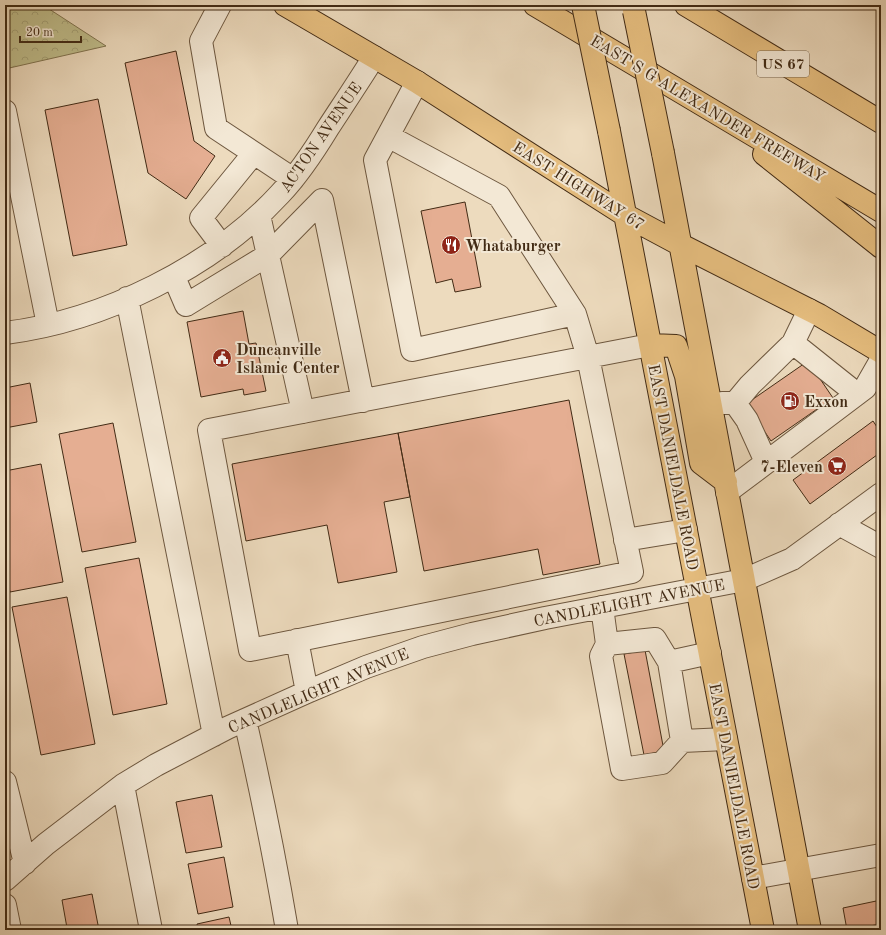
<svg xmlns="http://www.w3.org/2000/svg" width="886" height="935" font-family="'Old Standard TT',serif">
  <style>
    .forest { fill: url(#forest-crowns); stroke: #817450 }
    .building { fill: #e5ae92; stroke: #422b15 }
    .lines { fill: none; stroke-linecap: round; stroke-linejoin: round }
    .minor-casing { stroke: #6d573f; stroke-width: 24 }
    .major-casing { stroke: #422b15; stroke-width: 24 }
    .highway-casing { stroke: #422b15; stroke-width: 24 }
    .minor { stroke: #f3e8d5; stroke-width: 22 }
    .major { stroke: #e6be7f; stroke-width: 22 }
    .highway { stroke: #e6be7f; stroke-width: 22 }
    .major-bridge-casing { stroke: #422b15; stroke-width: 24; stroke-linecap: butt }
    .major-bridge { stroke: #e6be7f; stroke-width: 22 }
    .labels { text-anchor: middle; stroke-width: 4; stroke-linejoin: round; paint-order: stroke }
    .shield { fill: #f3e8d5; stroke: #77644f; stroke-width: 1 }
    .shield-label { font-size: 15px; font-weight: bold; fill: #422b15 }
    .street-label { font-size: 16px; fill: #422b15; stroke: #f3e8d5 }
    .poi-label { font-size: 16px; font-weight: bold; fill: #422b15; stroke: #f3e8d5; text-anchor: start }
  </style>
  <defs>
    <pattern id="forest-crowns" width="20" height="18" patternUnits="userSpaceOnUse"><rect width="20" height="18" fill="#c0be8c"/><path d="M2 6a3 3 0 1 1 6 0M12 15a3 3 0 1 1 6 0" fill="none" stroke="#a6a378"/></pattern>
  </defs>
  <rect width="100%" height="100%" fill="#eddbbe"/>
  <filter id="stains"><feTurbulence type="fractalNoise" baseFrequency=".005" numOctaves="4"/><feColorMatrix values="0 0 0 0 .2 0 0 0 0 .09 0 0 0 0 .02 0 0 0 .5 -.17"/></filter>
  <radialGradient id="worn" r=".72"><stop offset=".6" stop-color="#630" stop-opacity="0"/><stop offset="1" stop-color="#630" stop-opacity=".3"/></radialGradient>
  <path class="forest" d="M 5,5 L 43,5 L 106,46 L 5,69 Z"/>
  <path class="building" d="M 176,51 L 194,141 L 215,156 L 186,199 L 148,173 L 125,63 Z
    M 98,99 L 127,245 L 73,256 L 45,110 Z
    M 465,202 L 481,287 L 455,292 L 452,279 L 436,283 L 421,211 Z
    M 243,311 L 249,344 L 256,343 L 266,391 L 244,395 L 243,389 L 201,397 L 187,322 Z
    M 808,361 L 833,398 L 771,441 L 746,404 Z
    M 30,383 L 37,422 L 5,428 L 5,388 Z
    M 569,400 L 600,564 L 543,575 L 538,549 L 424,571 L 398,433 Z
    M 873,421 L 881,433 L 881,452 L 810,504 L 793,480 Z
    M 113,423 L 136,542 L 82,552 L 59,434 Z
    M 398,433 L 410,497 L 384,502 L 397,572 L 338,583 L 327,525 L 246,541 L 232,464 Z
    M 41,464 L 63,582 L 10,592 L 5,568 L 5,471 Z
    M 139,558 L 167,704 L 113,715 L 85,568 Z
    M 67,597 L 95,744 L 41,755 L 12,607 Z
    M 645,650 L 664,751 L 644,755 L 624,654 Z
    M 212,795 L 222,847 L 186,853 L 176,802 Z
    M 224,857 L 233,907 L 198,914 L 188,864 Z
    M 92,894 L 99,930 L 55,930 L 67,928 L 62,900 Z
    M 881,900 L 881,924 L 847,930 L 843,908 Z
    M 229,917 L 232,930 L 198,930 L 197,924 Z"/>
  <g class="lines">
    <g class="minor-casing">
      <path id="minor" d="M 220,5 L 201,41 L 216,128 L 293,179
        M 417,82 L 375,160 L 412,350 L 575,314
        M 5,111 L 48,325
        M 388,136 L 499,196 L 575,314 L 588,357 L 632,572 L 250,650 L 209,430 C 356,402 503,374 650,345
        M 259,215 L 303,412
        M 222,246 L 201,218 L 254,153
        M 174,277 L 186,305 L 268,255 L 322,200 L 363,401
        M 127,298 L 214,735
        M 5,333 C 103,321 213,267 280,194 C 299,174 314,151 328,128 C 343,105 359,81 374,57
        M 793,343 L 857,394
        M 722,403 L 735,403 L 747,420 L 766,462
        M 735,403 L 750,385 L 793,343 L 809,310
        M 727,492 L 865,388 L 881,360
        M 839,524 L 881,547
        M 625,540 L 686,530
        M 602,607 L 607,644
        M 297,640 L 307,692
        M 710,653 L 669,662 L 682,741 L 726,739
        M 669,662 L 655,639 L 607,644 L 601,656 L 622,769 L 662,763 L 682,741
        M 245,720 C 261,790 275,859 287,930
        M 5,782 L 25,863
        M 123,785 L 151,930
        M 753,878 L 881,855
        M 5,880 L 46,844 L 123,785 L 156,765 L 227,728 L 307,692 L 366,667 L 423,647 L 472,634 L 545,618 L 744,580 L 792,559 L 881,494
        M 5,905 L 10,930"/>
    </g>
    <g class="major-casing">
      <path id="major" d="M 285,5 L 417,82 L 625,215 L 681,245 L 819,315 L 881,352
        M 609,131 L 763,930
        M 663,153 L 810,930
        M 650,345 L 676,346 L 686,376 L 701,463 L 726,482"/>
    </g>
    <g class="highway-casing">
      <path id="highway" d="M 535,5 L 881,211
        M 686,5 L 881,122
        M 764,154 L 881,247"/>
    </g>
    <use href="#minor" class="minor"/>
    <use href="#major" class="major"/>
    <use href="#highway" class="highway"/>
    <g class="major-bridge-casing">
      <path id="major-bridge" d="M 583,5 L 609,131
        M 634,11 L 663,153"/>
    </g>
    <use href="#major-bridge" class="major-bridge"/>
  </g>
  <defs>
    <g id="restaurant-disc" transform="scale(1)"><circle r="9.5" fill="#8f2418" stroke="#f3e8d5"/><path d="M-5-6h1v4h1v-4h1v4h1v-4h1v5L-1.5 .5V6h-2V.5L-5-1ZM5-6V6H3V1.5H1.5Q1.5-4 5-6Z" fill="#fff"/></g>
    <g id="civic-disc" transform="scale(1)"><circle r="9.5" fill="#8f2418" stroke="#f3e8d5"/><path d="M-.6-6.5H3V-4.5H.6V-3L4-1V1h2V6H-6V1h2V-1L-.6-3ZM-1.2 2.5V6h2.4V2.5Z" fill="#fff"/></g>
    <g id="fuel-disc" transform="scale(1)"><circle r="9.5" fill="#8f2418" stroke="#f3e8d5"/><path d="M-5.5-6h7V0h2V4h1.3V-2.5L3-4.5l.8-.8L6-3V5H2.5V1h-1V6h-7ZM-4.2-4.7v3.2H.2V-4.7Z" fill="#fff"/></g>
    <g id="supermarket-disc" transform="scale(1)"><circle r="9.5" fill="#8f2418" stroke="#f3e8d5"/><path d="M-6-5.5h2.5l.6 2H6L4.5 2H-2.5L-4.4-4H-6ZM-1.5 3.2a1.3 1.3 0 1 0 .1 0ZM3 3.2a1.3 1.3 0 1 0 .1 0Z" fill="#fff"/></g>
  </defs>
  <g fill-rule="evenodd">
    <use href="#restaurant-disc" x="451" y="245"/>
    <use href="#civic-disc" x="222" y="358"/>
    <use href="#fuel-disc" x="790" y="401"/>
    <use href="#supermarket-disc" x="837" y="466"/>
  </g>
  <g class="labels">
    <rect class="shield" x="757" y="51" width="52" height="26" rx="3"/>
    <g class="shield-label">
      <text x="783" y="69">US 67</text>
    </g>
    <g class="street-label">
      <text transform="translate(708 108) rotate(31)" y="6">EAST S G ALEXANDER FREEWAY</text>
      <text transform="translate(320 137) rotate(-55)" y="6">ACTON AVENUE</text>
      <text transform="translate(579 185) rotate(32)" y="6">EAST HIGHWAY 67</text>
      <text transform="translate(674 467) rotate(79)" y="6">EAST DANIELDALE ROAD</text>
      <text transform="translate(629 602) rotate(-11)" y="6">CANDLELIGHT AVENUE</text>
      <text transform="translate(318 690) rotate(-23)" y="6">CANDLELIGHT AVENUE</text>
      <text transform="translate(735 786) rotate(79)" y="6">EAST DANIELDALE ROAD</text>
    </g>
    <g class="poi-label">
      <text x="465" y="251">Whataburger</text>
      <text x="236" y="355">Duncanville<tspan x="236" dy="18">Islamic Center</tspan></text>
      <text x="804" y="407">Exxon</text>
      <text x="823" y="472" text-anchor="end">7-Eleven</text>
    </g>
  </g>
  <rect width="886" height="935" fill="none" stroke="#eddbbe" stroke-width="20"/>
  <rect x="6" y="6" width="874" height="923" fill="none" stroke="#422b15" stroke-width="2"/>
  <rect x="10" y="10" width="866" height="915" fill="none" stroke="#422b15"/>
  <path d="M20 36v6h61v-6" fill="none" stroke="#422b15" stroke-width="2"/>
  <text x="26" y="36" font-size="12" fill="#422b15" stroke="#f3e8d5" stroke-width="3" paint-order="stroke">20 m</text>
  <rect width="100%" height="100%" filter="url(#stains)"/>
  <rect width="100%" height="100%" fill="url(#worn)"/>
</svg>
